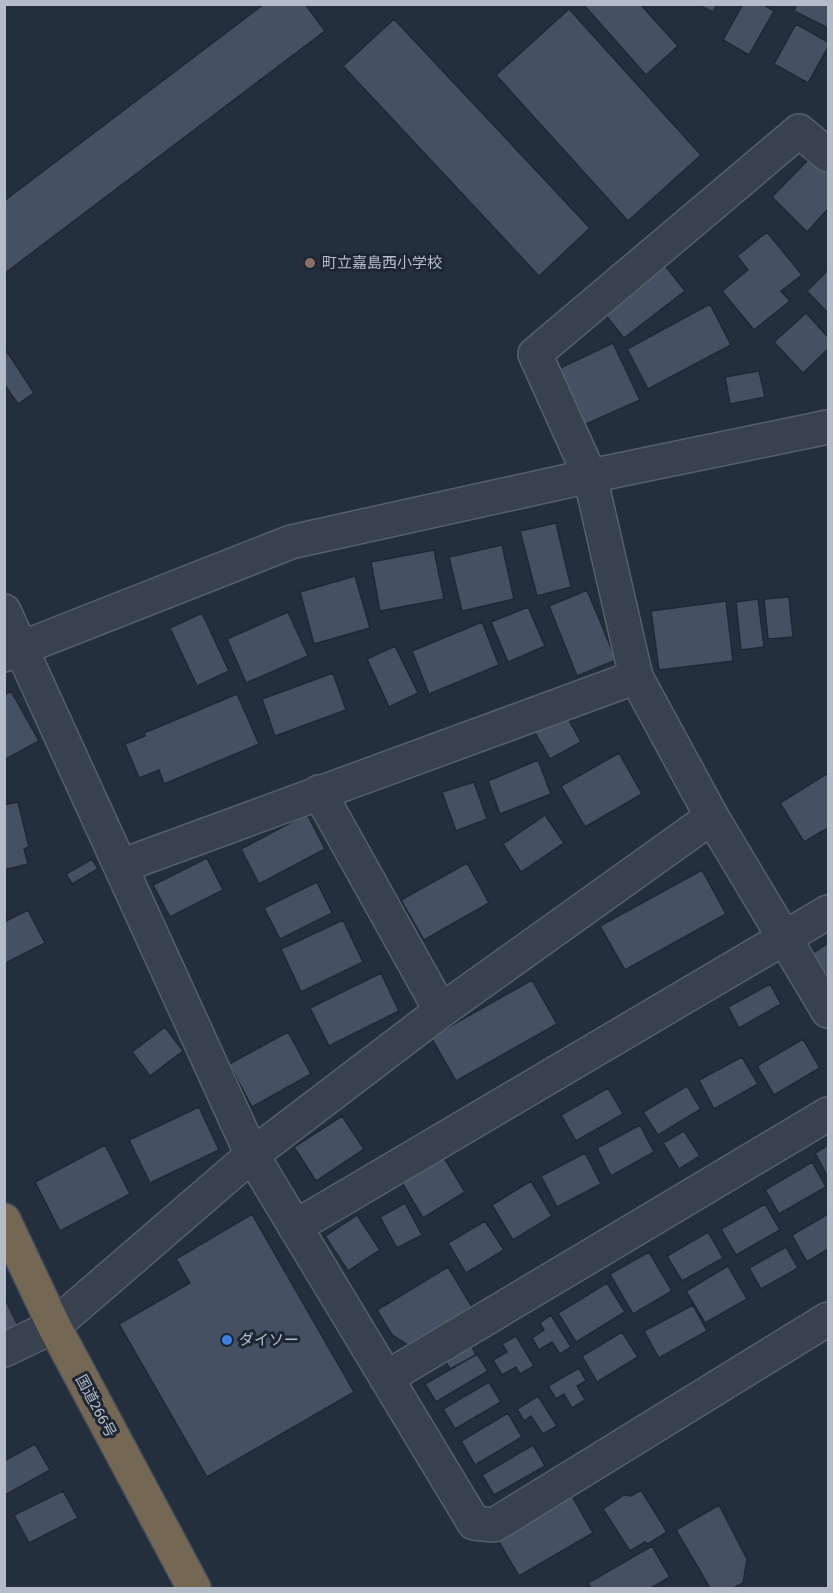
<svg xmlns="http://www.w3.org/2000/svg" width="833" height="1593" font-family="'Fira Sans','Noto Sans JP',sans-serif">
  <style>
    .building { fill: #455162; stroke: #1f2835; stroke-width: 1.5 }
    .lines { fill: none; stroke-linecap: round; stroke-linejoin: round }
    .minor-casing { stroke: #565f6c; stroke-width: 36 }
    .highway-casing { stroke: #434c59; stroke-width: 36 }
    .minor { stroke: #38414e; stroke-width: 33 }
    .highway { stroke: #746855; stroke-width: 33 }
    .education-dot { fill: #8d6e63; stroke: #1d2633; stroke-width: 2 }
    .shop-dot { fill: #3f7fe0; stroke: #1d2633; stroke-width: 2 }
    .labels { text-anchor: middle; stroke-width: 6; stroke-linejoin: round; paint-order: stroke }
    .poi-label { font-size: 15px; fill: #b4bcc9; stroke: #1d2633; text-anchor: start }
    .street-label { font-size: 15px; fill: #b4bcc9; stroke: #1d2633 }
  </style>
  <rect width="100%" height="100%" fill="#242f3e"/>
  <path class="building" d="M 264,4 L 305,4 L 325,31 L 4,274 L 4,201 Z
    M 583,4 L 640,4 L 678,46 L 646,75 Z
    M 697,4 L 717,4 L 713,12 Z
    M 743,4 L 762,4 L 774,11 L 749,55 L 723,40 Z
    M 797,4 L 828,4 L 828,28 L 794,11 Z
    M 569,9 L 701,155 L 628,221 L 496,75 Z
    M 394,19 L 590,228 L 539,276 L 343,66 Z
    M 796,24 L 828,42 L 828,47 L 808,83 L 774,64 Z
    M 812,156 L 828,172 L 828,209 L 807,232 L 772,197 Z
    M 767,232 L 802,275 L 781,291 L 790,301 L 754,330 L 722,291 L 748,270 L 737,256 Z
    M 664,264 L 685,291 L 624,338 L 603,312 Z
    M 828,270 L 828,313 L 807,291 Z
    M 710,304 L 731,345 L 648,389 L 627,349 Z
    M 806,313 L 828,337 L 828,349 L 803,373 L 774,342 Z
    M 613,343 L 640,400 L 584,425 L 558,369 Z
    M 6,350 L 34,393 L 18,404 L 4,384 Z
    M 759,371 L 765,397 L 730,404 L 725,377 Z
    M 556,523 L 571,587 L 537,596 L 520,531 Z
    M 502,545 L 514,599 L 462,611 L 449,557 Z
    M 434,550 L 444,599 L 380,611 L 371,562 Z
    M 355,576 L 370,628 L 314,644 L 300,592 Z
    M 587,590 L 616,660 L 577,676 L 549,606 Z
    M 789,597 L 793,637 L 768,639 L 764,599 Z
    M 758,599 L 764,647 L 741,650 L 736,602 Z
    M 726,601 L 733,661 L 659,670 L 651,611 Z
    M 528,607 L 545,646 L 508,662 L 491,622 Z
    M 288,612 L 308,656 L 246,683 L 227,639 Z
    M 202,613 L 229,671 L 197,686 L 170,628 Z
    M 482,622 L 499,665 L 429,694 L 412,651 Z
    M 395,646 L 418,693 L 389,707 L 367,659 Z
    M 333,673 L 346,710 L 275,736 L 262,699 Z
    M 11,691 L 39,741 L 4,760 L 4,695 Z
    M 237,694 L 259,744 L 164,784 L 159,770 L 139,778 L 125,744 L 145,736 L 144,733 Z
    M 565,713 L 581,742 L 550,759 L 534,731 Z
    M 619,753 L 642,794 L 585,827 L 561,786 Z
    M 538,760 L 551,794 L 500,814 L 488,781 Z
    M 828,773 L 828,828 L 804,842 L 780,803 Z
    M 474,782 L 487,819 L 456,831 L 442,792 Z
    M 18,802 L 29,847 L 24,849 L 28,864 L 4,870 L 4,805 Z
    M 307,814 L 325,849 L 259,884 L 241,849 Z
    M 545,815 L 564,843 L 521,872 L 503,844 Z
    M 207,858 L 223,890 L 170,917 L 153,885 Z
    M 92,859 L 98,869 L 72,884 L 66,874 Z
    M 467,863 L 489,903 L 424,940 L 401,900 Z
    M 702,870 L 726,914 L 625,970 L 600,926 Z
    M 317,882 L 332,913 L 280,939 L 264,908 Z
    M 28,910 L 45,943 L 4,964 L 4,922 Z
    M 343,920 L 363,962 L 301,992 L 281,949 Z
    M 828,943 L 828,974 L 827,976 L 813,953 Z
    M 381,973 L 399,1011 L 329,1046 L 310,1008 Z
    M 532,980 L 557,1024 L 456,1081 L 431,1037 Z
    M 770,984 L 781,1004 L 739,1028 L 728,1007 Z
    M 165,1027 L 183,1051 L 150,1076 L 132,1052 Z
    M 288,1032 L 311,1074 L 252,1107 L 229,1064 Z
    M 803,1039 L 820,1068 L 774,1095 L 757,1066 Z
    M 742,1057 L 758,1084 L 714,1109 L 699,1080 Z
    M 687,1086 L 701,1109 L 658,1135 L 643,1112 Z
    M 608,1088 L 623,1114 L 576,1141 L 561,1115 Z
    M 199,1107 L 219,1150 L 150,1183 L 129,1140 Z
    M 342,1116 L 364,1149 L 316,1181 L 294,1147 Z
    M 640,1125 L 654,1152 L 611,1176 L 597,1148 Z
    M 684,1131 L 700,1156 L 679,1169 L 663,1143 Z
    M 105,1145 L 130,1194 L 60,1231 L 35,1182 Z
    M 828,1145 L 828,1177 L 815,1153 Z
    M 440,1151 L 465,1192 L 423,1218 L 398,1176 Z
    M 585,1153 L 601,1184 L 557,1207 L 541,1176 Z
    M 812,1162 L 826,1187 L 779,1214 L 765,1190 Z
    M 531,1181 L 552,1216 L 513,1240 L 492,1205 Z
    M 405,1203 L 422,1235 L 397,1248 L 380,1217 Z
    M 765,1204 L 780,1230 L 736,1255 L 721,1229 Z
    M 252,1214 L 354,1392 L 207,1477 L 119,1324 L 190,1283 L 176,1259 Z
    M 828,1214 L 828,1249 L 807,1262 L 792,1235 Z
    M 357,1215 L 380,1250 L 348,1271 L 325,1236 Z
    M 485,1221 L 504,1250 L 466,1273 L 448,1243 Z
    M 708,1232 L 723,1258 L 682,1281 L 667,1256 Z
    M 786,1247 L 798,1268 L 761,1289 L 749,1268 Z
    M 649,1252 L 672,1291 L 633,1314 L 610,1274 Z
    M 728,1266 L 747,1299 L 705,1323 L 686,1291 Z
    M 448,1267 L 475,1312 L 414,1349 L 392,1335 L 377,1310 Z
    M 607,1283 L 625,1312 L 576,1342 L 558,1313 Z
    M 4,1297 L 21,1332 L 4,1340 Z
    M 693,1305 L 707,1331 L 659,1358 L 644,1331 Z
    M 551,1315 L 571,1347 L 560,1354 L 552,1342 L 539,1350 L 532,1338 L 544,1330 L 540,1323 Z
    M 622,1332 L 638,1357 L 597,1382 L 582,1356 Z
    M 516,1336 L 534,1366 L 520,1374 L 516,1367 L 502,1375 L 493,1360 L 507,1352 L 502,1344 Z
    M 471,1345 L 476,1355 L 450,1369 L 445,1360 Z
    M 477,1354 L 488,1371 L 436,1402 L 425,1384 Z
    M 579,1368 L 586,1381 L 577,1386 L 585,1400 L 572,1408 L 564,1394 L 556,1399 L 548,1386 Z
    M 489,1382 L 501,1402 L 455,1429 L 443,1409 Z
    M 538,1396 L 557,1426 L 543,1434 L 531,1416 L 524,1421 L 517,1409 Z
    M 508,1413 L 522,1437 L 475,1465 L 461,1441 Z
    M 35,1444 L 50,1470 L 5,1495 L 4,1461 Z
    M 533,1445 L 545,1466 L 494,1495 L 482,1475 Z
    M 568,1489 L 593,1533 L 519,1576 L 493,1532 Z
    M 641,1490 L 667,1532 L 648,1544 L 645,1542 L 630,1551 L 603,1509 L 624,1495 L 631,1496 Z
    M 63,1491 L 78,1518 L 29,1543 L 14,1515 Z
    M 719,1505 L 747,1559 L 743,1583 L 733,1588 L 710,1588 L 676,1530 Z
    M 652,1546 L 670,1577 L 651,1588 L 591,1588 L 588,1583 Z"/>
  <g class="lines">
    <g class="minor-casing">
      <path id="minor" d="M 828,155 L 799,131 L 535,354 L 590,476 L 636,677 L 712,817 L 828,1011
        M 4,611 L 252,1155 L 474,1523 L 494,1525 L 828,1319
        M 4,655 L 291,542 L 590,476 L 828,427
        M 319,792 L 441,1011
        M 121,866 L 636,677
        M 295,1227 L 828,912
        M 4,1350 L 54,1326 L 252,1155 L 441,1011 L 712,817
        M 386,1378 L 828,1114"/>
    </g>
    <g class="highway-casing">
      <path id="highway" d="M 4,1220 L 54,1326 L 194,1588"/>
    </g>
    <use href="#minor" class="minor"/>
    <use href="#highway" class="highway"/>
  </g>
  <circle class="education-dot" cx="310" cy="263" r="6"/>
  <circle class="shop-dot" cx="227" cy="1340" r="6"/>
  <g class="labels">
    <g class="poi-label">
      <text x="322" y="268">町立嘉島西小学校</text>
      <text x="239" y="1345">ダイソー</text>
    </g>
    <g class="street-label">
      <text transform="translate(96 1406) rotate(62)" y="5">国道266号</text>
    </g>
  </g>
  <rect width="833" height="1593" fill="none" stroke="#b4bcc9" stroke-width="12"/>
</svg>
